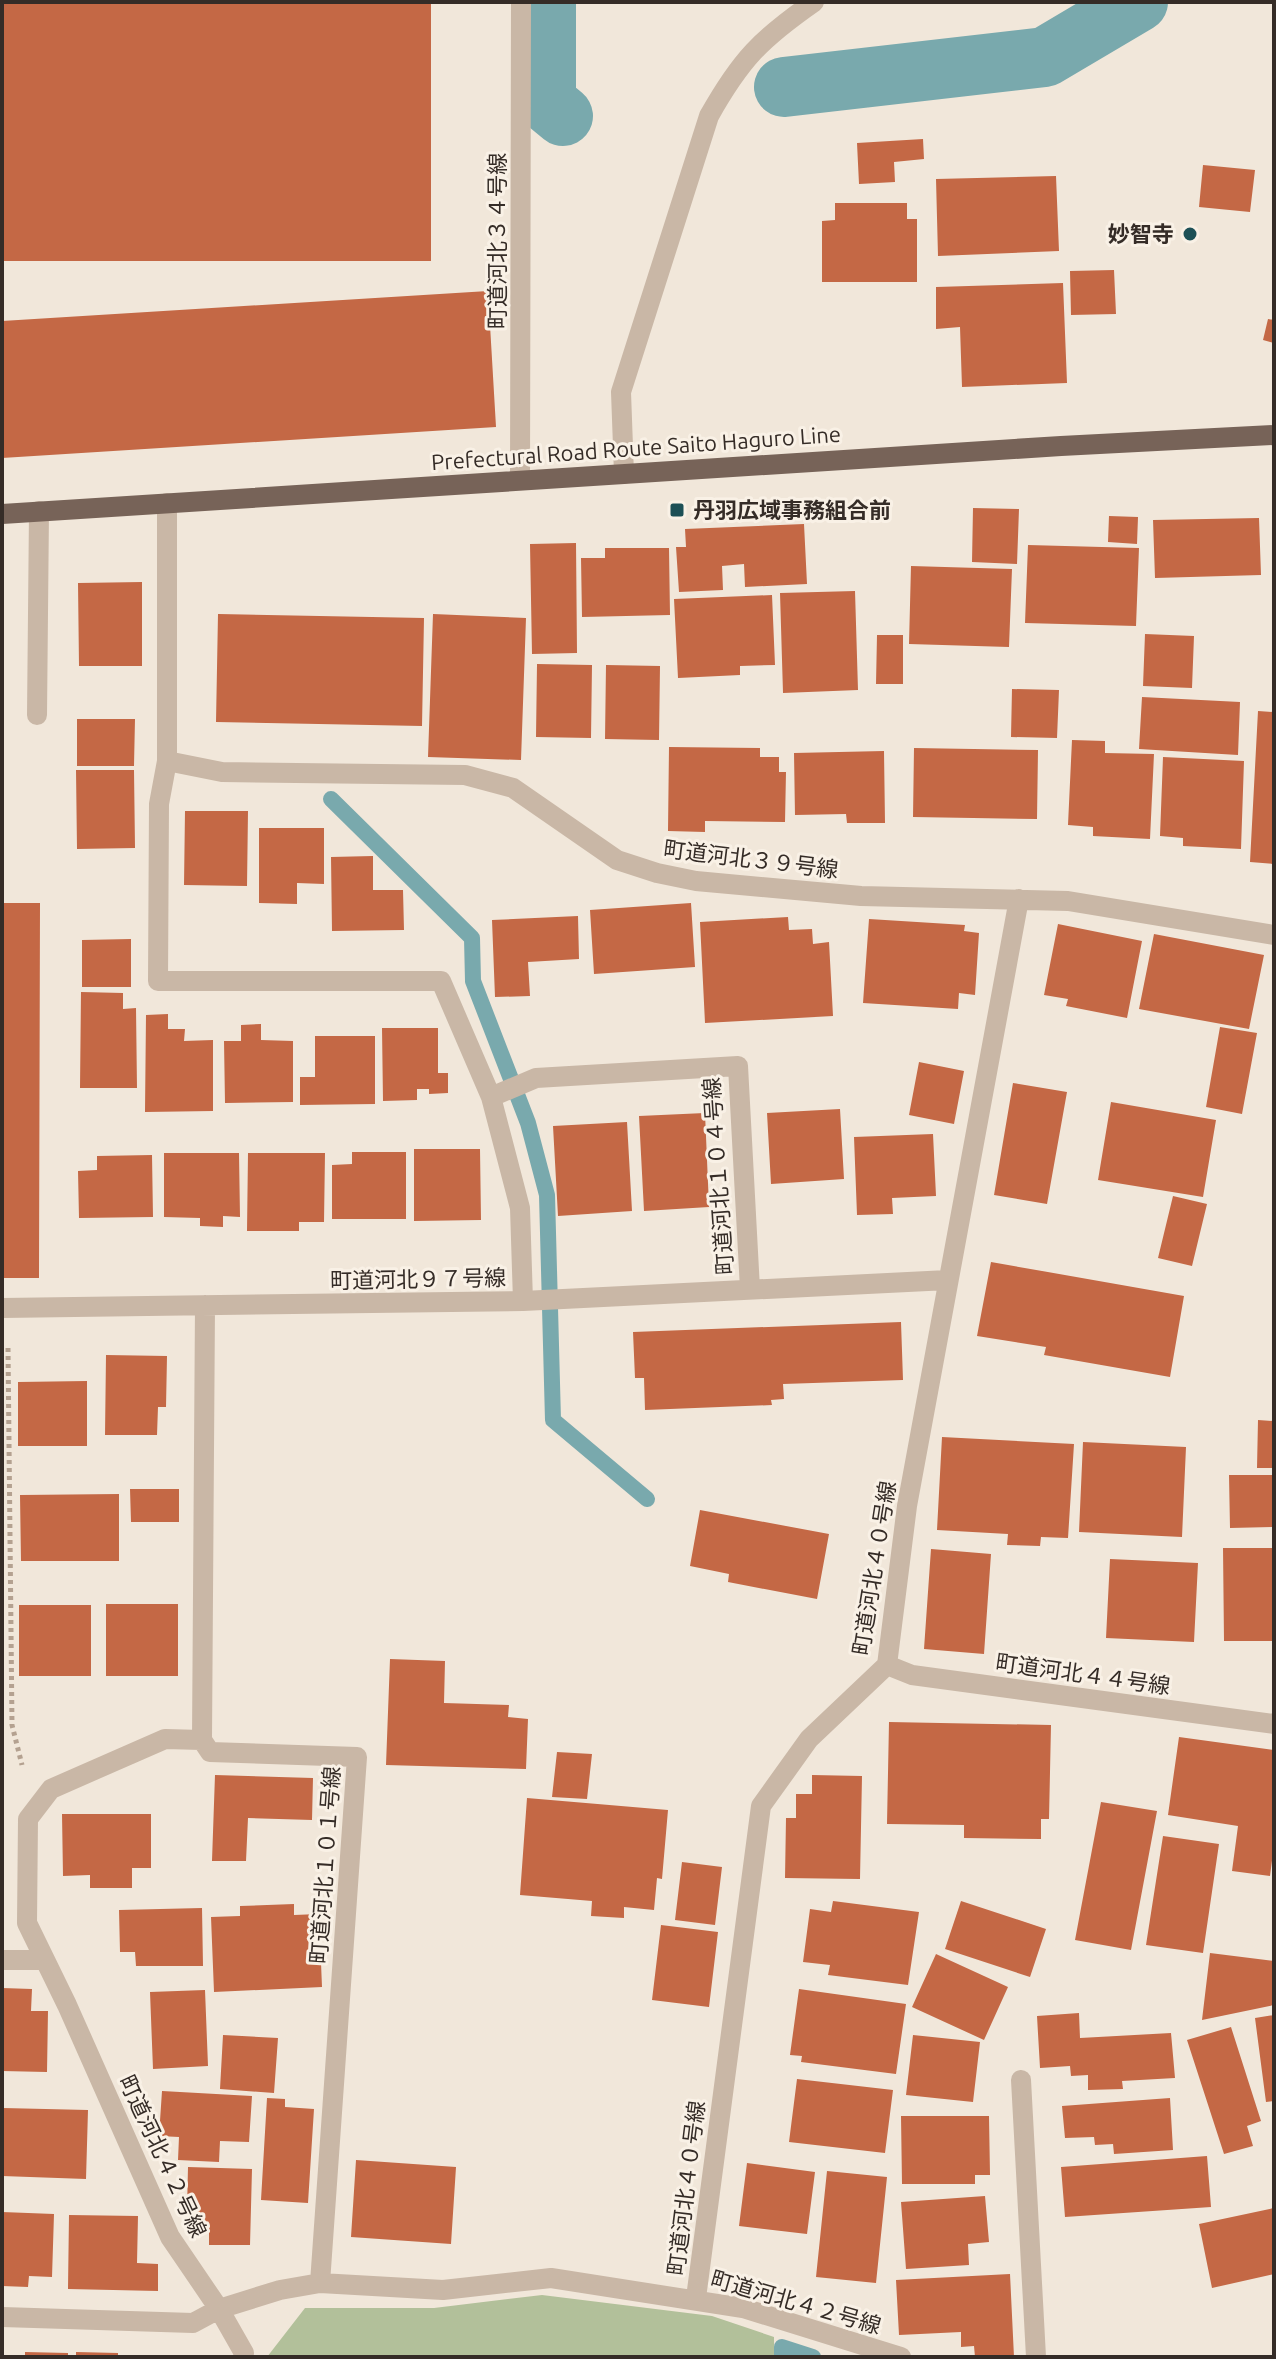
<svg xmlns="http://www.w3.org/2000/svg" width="1276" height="2359" font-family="Ubuntu,'Noto Sans JP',sans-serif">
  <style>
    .green { fill: #b2c09a }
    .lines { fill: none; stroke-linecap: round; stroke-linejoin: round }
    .stream { stroke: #79a9ad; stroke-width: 16 }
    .canal { stroke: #79a9ad; stroke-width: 60 }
    .building { fill: #c46845 }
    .path { stroke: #b4a190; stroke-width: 5; stroke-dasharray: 4 4; stroke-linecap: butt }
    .minor { stroke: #c9b7a6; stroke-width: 20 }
    .major { stroke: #776358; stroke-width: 20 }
    .poi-dot { fill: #1d5056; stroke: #f9f1e6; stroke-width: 3 }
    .labels { text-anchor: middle; stroke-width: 6; stroke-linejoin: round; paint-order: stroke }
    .poi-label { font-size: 22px; font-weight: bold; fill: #352c27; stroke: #f9f1e6; text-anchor: end }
    .street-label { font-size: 22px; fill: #352c27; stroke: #f9f1e6 }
  </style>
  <rect width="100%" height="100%" fill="#f1e7da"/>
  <path class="green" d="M 542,2295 L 712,2316 L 774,2337 L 774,2357 L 267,2357 L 305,2308 L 434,2308 Z"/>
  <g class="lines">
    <path class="stream" d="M 331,799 L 472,938 L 473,981 L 528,1123 L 547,1195 L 553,1420 L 647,1499
      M 782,2357 L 782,2347 L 813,2357"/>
    <path class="canal" d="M 546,2 L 546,102 L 563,116
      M 784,87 L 1045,57 L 1138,2"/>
  </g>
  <path class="building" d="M 2,2 L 431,2 L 431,261 L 2,261 Z
    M 923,139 L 924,159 L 894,162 L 895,182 L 859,184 L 857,143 Z
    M 1203,165 L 1255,170 L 1250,212 L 1199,207 Z
    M 1056,176 L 1059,251 L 938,256 L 936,179 Z
    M 835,203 L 907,203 L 907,219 L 917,219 L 917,282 L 822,282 L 822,221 L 835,220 Z
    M 1114,270 L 1116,314 L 1071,315 L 1070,271 Z
    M 1063,283 L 1067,383 L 962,387 L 960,327 L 936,329 L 936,287 Z
    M 488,291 L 496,427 L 2,458 L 2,321 Z
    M 1268,319 L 1274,320 L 1274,343 L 1263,340 Z
    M 973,508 L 1019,509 L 1017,564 L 972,562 Z
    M 1109,516 L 1138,517 L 1137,544 L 1108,542 Z
    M 1259,518 L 1261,575 L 1155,578 L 1153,520 Z
    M 804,524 L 807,584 L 745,587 L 744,564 L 722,566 L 723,590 L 679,592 L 676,547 L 686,547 L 685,529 Z
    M 576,543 L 577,653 L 532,654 L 530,544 Z
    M 1028,545 L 1139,548 L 1136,626 L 1025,623 Z
    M 605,548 L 669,548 L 670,615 L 582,617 L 581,558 L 605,558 Z
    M 911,566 L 1012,569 L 1009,647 L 909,644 Z
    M 142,582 L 142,666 L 79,666 L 78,583 Z
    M 855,591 L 858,690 L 783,693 L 780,593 Z
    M 772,595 L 775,665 L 740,666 L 740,675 L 678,678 L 674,599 Z
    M 218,614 L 424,618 L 422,726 L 216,722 Z
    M 433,614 L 526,618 L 521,760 L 428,757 Z
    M 1145,634 L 1194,636 L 1192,688 L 1143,686 Z
    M 877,635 L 903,635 L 903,684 L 876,684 Z
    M 537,664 L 592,665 L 591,738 L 536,737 Z
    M 606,665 L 660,666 L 659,740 L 605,739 Z
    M 1012,689 L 1059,690 L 1057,738 L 1011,737 Z
    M 1142,697 L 1240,702 L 1238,755 L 1139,749 Z
    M 1258,711 L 1274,712 L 1274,864 L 1250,862 Z
    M 77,719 L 135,719 L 134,766 L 77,766 Z
    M 1072,740 L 1105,741 L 1105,753 L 1154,754 L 1150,839 L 1093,836 L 1093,827 L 1068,825 Z
    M 669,747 L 760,748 L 760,757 L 779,757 L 779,772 L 786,772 L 785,822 L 705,821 L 705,832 L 668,831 Z
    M 914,748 L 1038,750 L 1037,819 L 913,817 Z
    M 884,751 L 885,823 L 847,823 L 846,814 L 795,815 L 794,753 Z
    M 1163,757 L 1244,761 L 1241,849 L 1183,846 L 1183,838 L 1160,836 Z
    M 76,770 L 134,770 L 135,848 L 77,849 Z
    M 185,811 L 248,811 L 247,886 L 184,885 Z
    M 259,828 L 324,828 L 324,884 L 297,883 L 297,904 L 259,903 Z
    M 373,856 L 373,890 L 403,890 L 404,930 L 332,931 L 331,857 Z
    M 2,903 L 40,903 L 39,1278 L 2,1278 Z
    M 691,903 L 695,967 L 594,974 L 590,910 Z
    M 578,916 L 579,959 L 528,962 L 530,996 L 495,997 L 492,920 Z
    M 788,917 L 789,930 L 812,929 L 813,944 L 829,942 L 833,1016 L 705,1023 L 700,922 Z
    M 869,919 L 965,925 L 964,931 L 979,933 L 975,995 L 959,993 L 958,1009 L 863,1003 Z
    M 1058,924 L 1142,941 L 1127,1018 L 1066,1006 L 1068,999 L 1044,995 Z
    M 1154,934 L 1264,955 L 1249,1029 L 1139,1009 Z
    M 131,939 L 131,987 L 82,987 L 82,940 Z
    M 81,992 L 123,993 L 123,1009 L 136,1008 L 137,1088 L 80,1088 Z
    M 168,1014 L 168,1029 L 185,1029 L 184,1041 L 213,1040 L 213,1111 L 145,1112 L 146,1015 Z
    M 261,1024 L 261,1040 L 293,1041 L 293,1102 L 225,1103 L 224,1041 L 241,1041 L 241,1025 Z
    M 1220,1027 L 1257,1033 L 1242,1114 L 1206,1107 Z
    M 382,1028 L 438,1028 L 438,1073 L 448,1073 L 448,1093 L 429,1094 L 429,1089 L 417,1089 L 417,1100 L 383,1101 Z
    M 315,1036 L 375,1036 L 375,1104 L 300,1105 L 300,1077 L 315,1077 Z
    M 919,1062 L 964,1071 L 954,1124 L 909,1115 Z
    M 1013,1083 L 1067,1092 L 1047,1204 L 994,1195 Z
    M 1111,1102 L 1216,1120 L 1203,1197 L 1098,1180 Z
    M 840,1109 L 844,1179 L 771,1184 L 767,1113 Z
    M 705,1113 L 709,1207 L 644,1211 L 639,1116 Z
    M 627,1122 L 632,1211 L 558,1216 L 553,1126 Z
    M 933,1134 L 936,1196 L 892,1198 L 893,1214 L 857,1215 L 854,1137 Z
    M 414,1149 L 480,1149 L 481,1220 L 414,1221 Z
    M 352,1152 L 406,1152 L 406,1219 L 332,1219 L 332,1165 L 352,1164 Z
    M 164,1153 L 239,1153 L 240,1217 L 223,1216 L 223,1227 L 200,1226 L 200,1218 L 164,1217 Z
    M 248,1153 L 325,1153 L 324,1222 L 299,1222 L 299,1231 L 247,1231 Z
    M 152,1155 L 153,1217 L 79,1218 L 78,1171 L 97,1170 L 97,1156 Z
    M 1173,1196 L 1207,1204 L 1192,1266 L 1158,1258 Z
    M 991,1262 L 1184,1296 L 1170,1377 L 1044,1355 L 1046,1347 L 977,1336 Z
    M 901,1322 L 903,1380 L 783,1384 L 784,1399 L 771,1400 L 772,1405 L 645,1410 L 644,1378 L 635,1378 L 633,1332 Z
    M 106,1355 L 167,1356 L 166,1407 L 158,1407 L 157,1435 L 105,1435 Z
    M 87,1381 L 87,1446 L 18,1446 L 18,1382 Z
    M 1258,1420 L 1274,1421 L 1274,1468 L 1257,1468 Z
    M 942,1437 L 1074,1444 L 1068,1538 L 1041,1537 L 1040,1546 L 1007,1545 L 1008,1534 L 937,1530 Z
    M 1083,1442 L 1186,1447 L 1182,1537 L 1079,1532 Z
    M 1229,1475 L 1274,1475 L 1274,1527 L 1230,1528 Z
    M 130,1489 L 179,1489 L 179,1522 L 131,1522 Z
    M 119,1494 L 119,1561 L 21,1561 L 20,1495 Z
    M 700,1510 L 829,1534 L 817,1599 L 728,1582 L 729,1574 L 690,1566 Z
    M 1223,1548 L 1274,1548 L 1274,1641 L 1224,1641 Z
    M 931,1549 L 991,1554 L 984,1654 L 924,1649 Z
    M 1110,1559 L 1198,1563 L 1194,1642 L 1106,1638 Z
    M 106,1604 L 178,1604 L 178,1676 L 106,1676 Z
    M 19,1605 L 91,1605 L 91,1676 L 19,1676 Z
    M 390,1659 L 445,1661 L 444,1703 L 509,1705 L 508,1717 L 528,1719 L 526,1769 L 386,1765 Z
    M 889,1722 L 1051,1725 L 1049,1819 L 1041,1819 L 1041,1839 L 964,1838 L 964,1825 L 887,1824 Z
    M 1179,1737 L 1274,1750 L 1274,1845 L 1270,1876 L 1232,1871 L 1238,1826 L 1168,1815 Z
    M 557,1752 L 592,1754 L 587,1799 L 552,1797 Z
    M 215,1775 L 313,1778 L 312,1820 L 248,1818 L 246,1861 L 212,1861 Z
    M 812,1775 L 862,1776 L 860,1879 L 785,1878 L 786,1818 L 796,1818 L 796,1794 L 812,1794 Z
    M 527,1798 L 668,1810 L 662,1879 L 657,1878 L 654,1910 L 624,1907 L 624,1918 L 591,1916 L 592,1901 L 520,1895 Z
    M 1101,1802 L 1157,1811 L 1131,1950 L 1075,1940 Z
    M 62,1814 L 151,1814 L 151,1868 L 132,1868 L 132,1888 L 90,1888 L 90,1875 L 63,1876 Z
    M 1163,1836 L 1219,1844 L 1203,1953 L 1146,1945 Z
    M 682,1862 L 722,1867 L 715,1925 L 675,1920 Z
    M 833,1901 L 919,1912 L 908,1985 L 828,1975 L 830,1965 L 803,1962 L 810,1909 L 831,1912 Z
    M 961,1901 L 1046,1929 L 1030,1977 L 945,1949 Z
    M 294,1904 L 294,1915 L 319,1914 L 322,1987 L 214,1992 L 211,1917 L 240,1916 L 240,1906 Z
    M 202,1908 L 203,1966 L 136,1966 L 135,1952 L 120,1952 L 119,1910 Z
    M 661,1925 L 718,1932 L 709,2007 L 652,2000 Z
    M 1210,1953 L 1274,1961 L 1274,2005 L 1202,2020 Z
    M 936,1954 L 1008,1987 L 984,2040 L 912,2007 Z
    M 2,1988 L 32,1989 L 31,2011 L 48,2011 L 47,2072 L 2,2071 Z
    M 799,1989 L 906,2004 L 896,2074 L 801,2062 L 802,2056 L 790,2055 Z
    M 205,1990 L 208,2066 L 153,2069 L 150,1992 Z
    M 1079,2013 L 1080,2038 L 1171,2033 L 1175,2078 L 1122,2081 L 1123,2089 L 1088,2090 L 1088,2075 L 1071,2076 L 1070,2066 L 1040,2068 L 1037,2016 Z
    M 1274,2015 L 1274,2101 L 1266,2102 L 1255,2018 Z
    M 1231,2027 L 1261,2121 L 1247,2126 L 1253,2146 L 1224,2154 L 1187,2040 Z
    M 223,2035 L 278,2038 L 274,2093 L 220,2089 Z
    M 913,2035 L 980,2042 L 973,2102 L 906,2095 Z
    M 797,2079 L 893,2090 L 885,2153 L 789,2142 Z
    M 162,2091 L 252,2096 L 249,2142 L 220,2141 L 219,2162 L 178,2160 L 179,2137 L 159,2136 Z
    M 267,2098 L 285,2099 L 285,2107 L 314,2109 L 308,2203 L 261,2200 Z
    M 1170,2098 L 1173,2150 L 1114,2154 L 1113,2144 L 1095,2145 L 1094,2137 L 1065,2138 L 1062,2106 Z
    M 3,2108 L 88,2110 L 86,2179 L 2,2176 Z
    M 901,2116 L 989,2116 L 990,2175 L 975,2175 L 975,2184 L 902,2184 Z
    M 1207,2156 L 1211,2207 L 1065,2217 L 1061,2167 Z
    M 356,2160 L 456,2167 L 451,2244 L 351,2237 Z
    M 747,2163 L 815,2172 L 807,2234 L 739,2226 Z
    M 188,2167 L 252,2169 L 250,2245 L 209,2245 L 209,2227 L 193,2227 L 194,2210 L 187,2210 Z
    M 827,2171 L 887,2177 L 876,2283 L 816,2277 Z
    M 985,2196 L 989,2242 L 968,2244 L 969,2265 L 906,2269 L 901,2202 Z
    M 1274,2208 L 1274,2274 L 1212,2288 L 1199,2224 Z
    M 2,2212 L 54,2214 L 52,2277 L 29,2276 L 28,2287 L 2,2286 Z
    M 69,2215 L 138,2216 L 137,2263 L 158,2264 L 158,2291 L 68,2289 Z
    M 1010,2274 L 1014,2357 L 975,2357 L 974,2346 L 961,2347 L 961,2332 L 899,2335 L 896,2280 Z
    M 25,2352 L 68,2353 L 68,2357 L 25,2357 Z
    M 76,2352 L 118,2353 L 118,2357 L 76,2357 Z"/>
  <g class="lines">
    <path class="path" d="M 8,1348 L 12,1725 L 22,1765"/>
    <path class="minor" d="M 624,474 L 621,392 L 709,116 C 741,59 761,39 814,2
      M 520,479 L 521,2
      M 167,503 L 167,761 L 222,772 L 465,775 L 513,788 L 617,860 L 657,873 L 696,881 L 861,896 L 1068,901 L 1274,935
      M 37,715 L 39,511
      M 491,1097 L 536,1078 L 738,1066 L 750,1289
      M 523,1301 L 948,1280
      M 205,1305 L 202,1740 L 210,1752 L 357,1757 L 320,2283
      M 2,1308 L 523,1301 L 520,1208 L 491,1097 L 441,981 L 158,981 L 159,804 L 167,761
      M 887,1665 L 912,1675 L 1274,1724
      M 202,1740 L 165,1739 L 51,1789 L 28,1819 L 27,1923 L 67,2005 L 170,2237 L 219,2309 L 280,2290 L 320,2283 L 443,2290 L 551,2278 L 743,2308 L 901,2357
      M 2,1960 L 45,1960
      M 1021,2080 L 1036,2357
      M 696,2298 L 761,1806 L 809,1739 L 887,1665 L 907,1506 L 1019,899
      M 2,2317 L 193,2323 L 219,2309 L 244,2353 L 243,2357"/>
    <path class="major" d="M 2,514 L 1061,446 L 1274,435"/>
  </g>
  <g class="poi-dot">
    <circle cx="1190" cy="234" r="8"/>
    <rect x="669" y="502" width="16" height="16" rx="4"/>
  </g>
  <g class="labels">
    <g class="poi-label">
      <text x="1174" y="242">妙智寺</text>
      <text x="693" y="518" text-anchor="start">丹羽広域事務組合前</text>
    </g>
    <g class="street-label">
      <text transform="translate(497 241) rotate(-90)" y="8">町道河北３４号線</text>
      <text transform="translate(636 448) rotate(-4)" y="8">Prefectural Road Route Saito Haguro Line</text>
      <text transform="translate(751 859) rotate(7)" y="8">町道河北３９号線</text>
      <text transform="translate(718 1176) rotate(-94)" y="8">町道河北１０４号線</text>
      <text transform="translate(418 1279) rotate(-1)" y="8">町道河北９７号線</text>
      <text transform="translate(874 1568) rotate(-81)" y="8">町道河北４０号線</text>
      <text transform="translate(1083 1674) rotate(8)" y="8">町道河北４４号線</text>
      <text transform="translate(325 1865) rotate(-86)" y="8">町道河北１０１号線</text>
      <text transform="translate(163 2156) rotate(65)" y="8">町道河北４２号線</text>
      <text transform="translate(686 2188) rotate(-83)" y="8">町道河北４０号線</text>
      <text transform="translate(796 2302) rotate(16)" y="8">町道河北４２号線</text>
    </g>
  </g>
  <rect width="1276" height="2359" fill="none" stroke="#352c27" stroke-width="8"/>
</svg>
